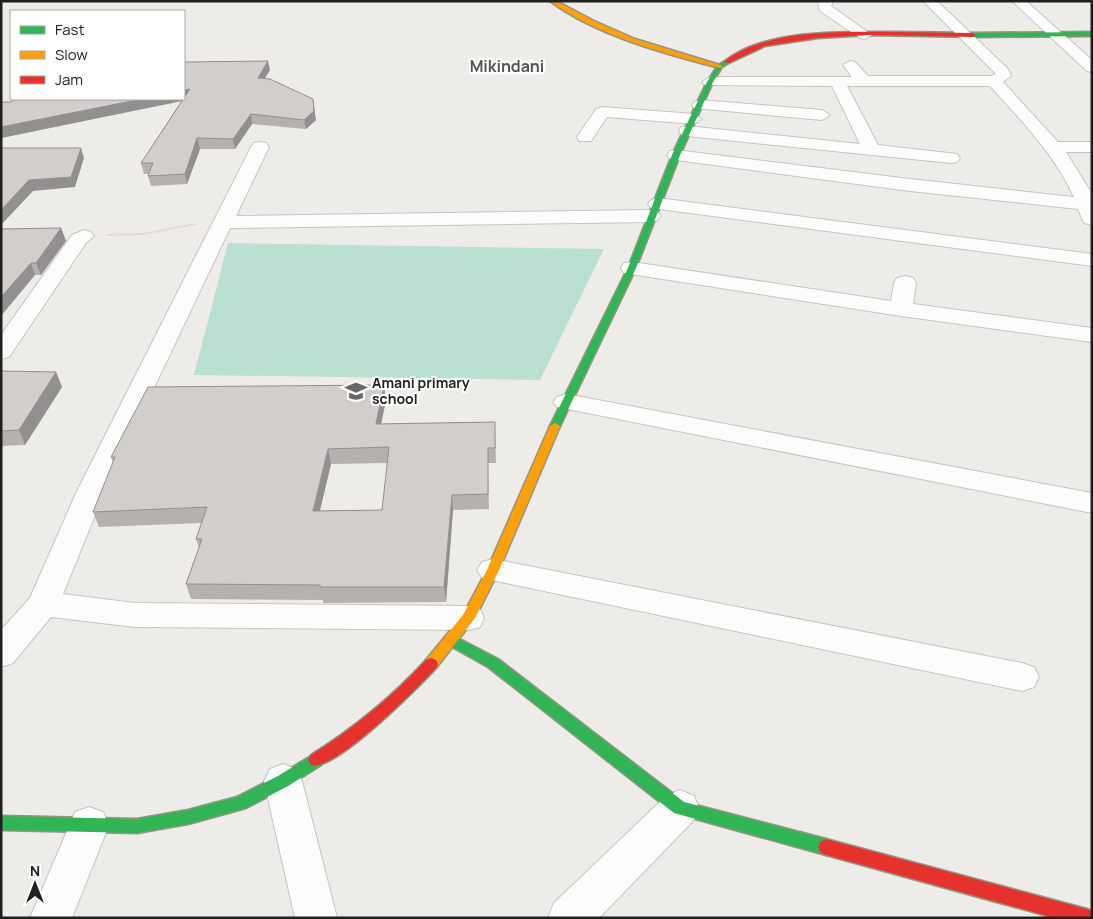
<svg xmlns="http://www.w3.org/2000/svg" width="1093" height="919" font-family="Manrope,sans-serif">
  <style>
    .pitch { fill: #b9e0d1 }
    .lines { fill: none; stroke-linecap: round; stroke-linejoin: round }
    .street-casing { stroke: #c5c4c3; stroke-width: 2 }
    .fast-casing { stroke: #949682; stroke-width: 3 }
    .slow-casing { stroke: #949682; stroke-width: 3 }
    .jam-casing { stroke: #949682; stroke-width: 3 }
    .path { stroke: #d6cbc9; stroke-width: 2; stroke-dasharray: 1 1; stroke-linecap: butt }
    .street { fill: #fcfcfc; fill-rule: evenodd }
    .fast { fill: #30b455; fill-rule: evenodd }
    .slow { fill: #ff9f0a; fill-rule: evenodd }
    .jam { fill: #e5322d; fill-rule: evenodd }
    .wall { fill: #b4b1af; fill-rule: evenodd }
    .shaded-wall { fill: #92908f }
    .building { fill: #d1cecc; stroke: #92908f; fill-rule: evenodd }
    .labels { text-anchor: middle; stroke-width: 4.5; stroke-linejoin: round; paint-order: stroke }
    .poi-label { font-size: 14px; font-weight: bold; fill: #202020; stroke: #fff; text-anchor: start }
    .far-district-label { font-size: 16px; font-weight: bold; fill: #535353; stroke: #fff }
  </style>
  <rect width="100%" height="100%" fill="#eeece9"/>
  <path class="pitch" d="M 228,243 L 604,249 L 540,380 L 194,375 Z"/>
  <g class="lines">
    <g class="street-casing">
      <path id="street" d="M 820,1 L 833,1 L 831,6 L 872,35 L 865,39 L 860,38 L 820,11 L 818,4 Z
        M 923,1 L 937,1 L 1008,69 L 1011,76 L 1003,82 L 1058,142 L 1092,142 L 1092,152 L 1066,152 L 1092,194 L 1092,225 L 1084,223 L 1078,209 L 910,191 L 676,160 L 670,159 L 667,155 L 670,151 L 676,150 L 910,179 L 1074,197 C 1054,154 1022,121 990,86 L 847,86 L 878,145 L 957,154 L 960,158 L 957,162 L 951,163 L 687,136 L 681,135 L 679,131 L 681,127 L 687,126 L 860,144 L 832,86 L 705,85 L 702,82 L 710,77 L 852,77 L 843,65 L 850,61 L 855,62 L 868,76 L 991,76 L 996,74 Z
        M 1012,1 L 1026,1 L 1092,60 L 1092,72 L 1087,71 Z
        M 700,100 L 822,110 L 830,115 L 822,120 L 694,108 L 692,105 L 694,102 Z
        M 602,107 L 694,114 L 702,119 L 694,124 L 607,117 L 591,141 L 579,141 L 577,137 L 596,109 Z
        M 260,142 L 266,143 L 269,147 L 236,216 L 651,210 L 658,212 L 661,216 L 658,220 L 651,222 L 230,228 L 105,491 L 63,594 L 135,603 L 468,606 L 480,609 L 484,618 L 480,627 L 468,630 L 135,627 L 51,617 L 13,663 L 1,667 L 1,630 L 30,598 L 77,491 L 251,147 L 254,143 Z
        M 658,198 L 1092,254 L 1092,266 L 651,208 L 648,204 L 651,200 Z
        M 84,230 L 91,232 L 94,236 L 86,243 L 9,357 L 1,359 L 1,335 L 72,235 Z
        M 632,262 L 891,301 L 894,283 L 897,278 L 905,276 L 913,278 L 916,283 L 913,304 L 1092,328 L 1092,342 L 901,316 L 624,273 L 621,268 L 624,263 Z
        M 566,394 L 1092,493 L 1092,513 L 557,407 L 553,402 L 557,397 Z
        M 493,559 L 1022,663 L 1034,667 L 1039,677 L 1034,687 L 1022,691 L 482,578 L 477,570 L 482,562 Z
        M 283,764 L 296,769 L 302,781 L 337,918 L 295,918 L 264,781 L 270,769 Z
        M 680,790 L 694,796 L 699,808 L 694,820 L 599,918 L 548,918 L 554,903 L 666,796 Z
        M 89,807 L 103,812 L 109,825 L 72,918 L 30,918 L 75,812 Z"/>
    </g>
    <g class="fast-casing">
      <path id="fast" d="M 1092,32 L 1092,36 L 973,37 L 970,35 L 973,33 Z
        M 725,61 L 730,62 L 722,67 L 713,82 L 680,155 L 636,268 L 560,426 L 559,428 L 551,428 L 550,426 L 628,268 L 672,155 L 707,82 L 718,65 Z
        M 452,635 L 498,659 L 684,802 L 826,839 L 832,842 L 834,847 L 832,852 L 826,855 L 674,813 L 488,667 L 447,644 L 445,640 L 447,636 Z
        M 316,753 L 321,755 L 324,760 L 321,765 L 288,786 L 246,808 L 188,824 L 137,833 L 1,830 L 1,816 L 137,819 L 188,810 L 237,797 L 278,776 Z"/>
    </g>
    <g class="slow-casing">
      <path id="slow" d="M 550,1 L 556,1 L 594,21 L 635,39 L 723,66 L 720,68 C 666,54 595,35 550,1 Z
        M 555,423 L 560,426 L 499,570 L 475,618 L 436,668 L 431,670 L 426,668 L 424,664 L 426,660 L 463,615 L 487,570 L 550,426 Z"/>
    </g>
    <g class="jam-casing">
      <path id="jam" d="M 897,32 L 973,33 L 976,35 L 973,37 L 870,35 L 818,38 L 765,46 L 729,63 L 724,62 C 765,28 846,32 897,32 Z
        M 431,658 L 436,660 L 438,664 L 436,668 C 419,687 333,773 311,765 L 308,760 L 311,755 C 354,728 392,697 426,660 Z
        M 826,839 L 1087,909 L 1092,911 L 1092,918 L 1055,918 L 826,855 L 820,852 L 818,847 L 820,842 Z"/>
    </g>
    <path class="path" d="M 107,235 L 143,234 L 195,224"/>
    <use href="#street" class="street"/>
    <use href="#fast" class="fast"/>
    <use href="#slow" class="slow"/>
    <use href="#jam" class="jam"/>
  </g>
  <path class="wall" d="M 270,70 L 265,78 L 316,120 L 306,129 L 252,124 L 235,149 L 200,149 L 187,184 L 151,186 L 148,176 L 149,174 L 144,174 L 141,163 L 182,100 L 1,138 L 1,102 L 11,102 L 184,99 Z
    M 61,228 L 66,241 L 41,275 L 35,275 L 1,229 Z
    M 1,371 L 56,372 L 62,387 L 25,445 L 1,446 Z
    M 384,385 L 386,400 L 381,424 L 495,422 L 496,463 L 488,463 L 489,509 L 453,510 L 446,602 L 323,603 L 323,600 L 191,599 L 186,584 L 199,548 L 196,539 L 202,523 L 99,527 L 93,512 L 113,463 L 111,457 ZM 388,463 L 382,510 L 320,511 L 331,464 Z"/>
  <path class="shaded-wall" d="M 268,61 L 270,70 L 259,88 L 258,78 Z
    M 190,89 L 192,99 L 1,138 L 1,127 L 142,99 L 184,99 L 184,90 Z
    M 313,99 L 316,120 L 306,129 L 304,120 Z
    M 251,114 L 252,124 L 235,149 L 233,139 Z
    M 197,138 L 200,149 L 187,184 L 185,174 Z
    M 81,148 L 84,158 L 75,187 L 33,191 L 1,225 L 1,210 L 29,180 Z
    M 61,228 L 66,241 L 41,275 L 36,263 Z
    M 31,263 L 35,275 L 1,316 L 1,297 Z
    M 56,372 L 62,387 L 25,445 L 19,430 Z
    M 384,385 L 386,400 L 378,439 L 376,424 Z
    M 328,449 L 331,464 L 316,526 L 313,511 Z
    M 452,495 L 453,510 L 446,602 L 444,587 Z"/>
  <path class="building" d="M 268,61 L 258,78 L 270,79 L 313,99 L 314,111 L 304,120 L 251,114 L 233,139 L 197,138 L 185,174 L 148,176 L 153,163 L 141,163 L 190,89 L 184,90 L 184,62 Z
    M 16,99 L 142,99 L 1,127 L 1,102 L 11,102 Z
    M 1,148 L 81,148 L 71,177 L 29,180 L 1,210 Z
    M 61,228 L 36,263 L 31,263 L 1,297 L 1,229 Z
    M 1,371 L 56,372 L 19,430 L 1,431 Z
    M 384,385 L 376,424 L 495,422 L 495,448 L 488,448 L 488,494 L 452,495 L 444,587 L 320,587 L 320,585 L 186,584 L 202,539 L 196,539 L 207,507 L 93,512 L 115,457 L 111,457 L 148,387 ZM 389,447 L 382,510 L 313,511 L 328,449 Z"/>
  <defs>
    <g id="school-bare" transform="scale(1.725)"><path d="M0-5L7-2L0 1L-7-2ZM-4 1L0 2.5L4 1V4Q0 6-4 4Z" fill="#686766" stroke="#fff" stroke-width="2.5" paint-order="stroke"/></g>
  </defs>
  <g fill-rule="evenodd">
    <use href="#school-bare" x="356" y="391"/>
  </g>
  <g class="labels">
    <g class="poi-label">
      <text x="372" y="388">Amani primary<tspan x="372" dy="16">school</tspan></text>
    </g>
    <g class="far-district-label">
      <text x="507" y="72">Mikindani</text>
    </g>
  </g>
  <rect width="1093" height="919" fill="none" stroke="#202020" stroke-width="5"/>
  <rect x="10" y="10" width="175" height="90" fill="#ffffff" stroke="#a6a6a6"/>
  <rect x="20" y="26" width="25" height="8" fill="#30b455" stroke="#a6a6a6"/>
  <text x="55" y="35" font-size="15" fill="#202020">Fast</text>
  <rect x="20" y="51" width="25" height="8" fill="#ff9f0a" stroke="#a6a6a6"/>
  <text x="55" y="60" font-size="15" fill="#202020">Slow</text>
  <rect x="20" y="76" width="25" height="8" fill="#e5322d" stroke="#a6a6a6"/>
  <text x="55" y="85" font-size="15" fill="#202020">Jam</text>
  <g transform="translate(35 884)" stroke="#ffffff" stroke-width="4" paint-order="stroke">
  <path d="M0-4L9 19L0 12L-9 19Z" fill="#202020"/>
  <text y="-8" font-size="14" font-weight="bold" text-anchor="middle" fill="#202020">N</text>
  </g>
</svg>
